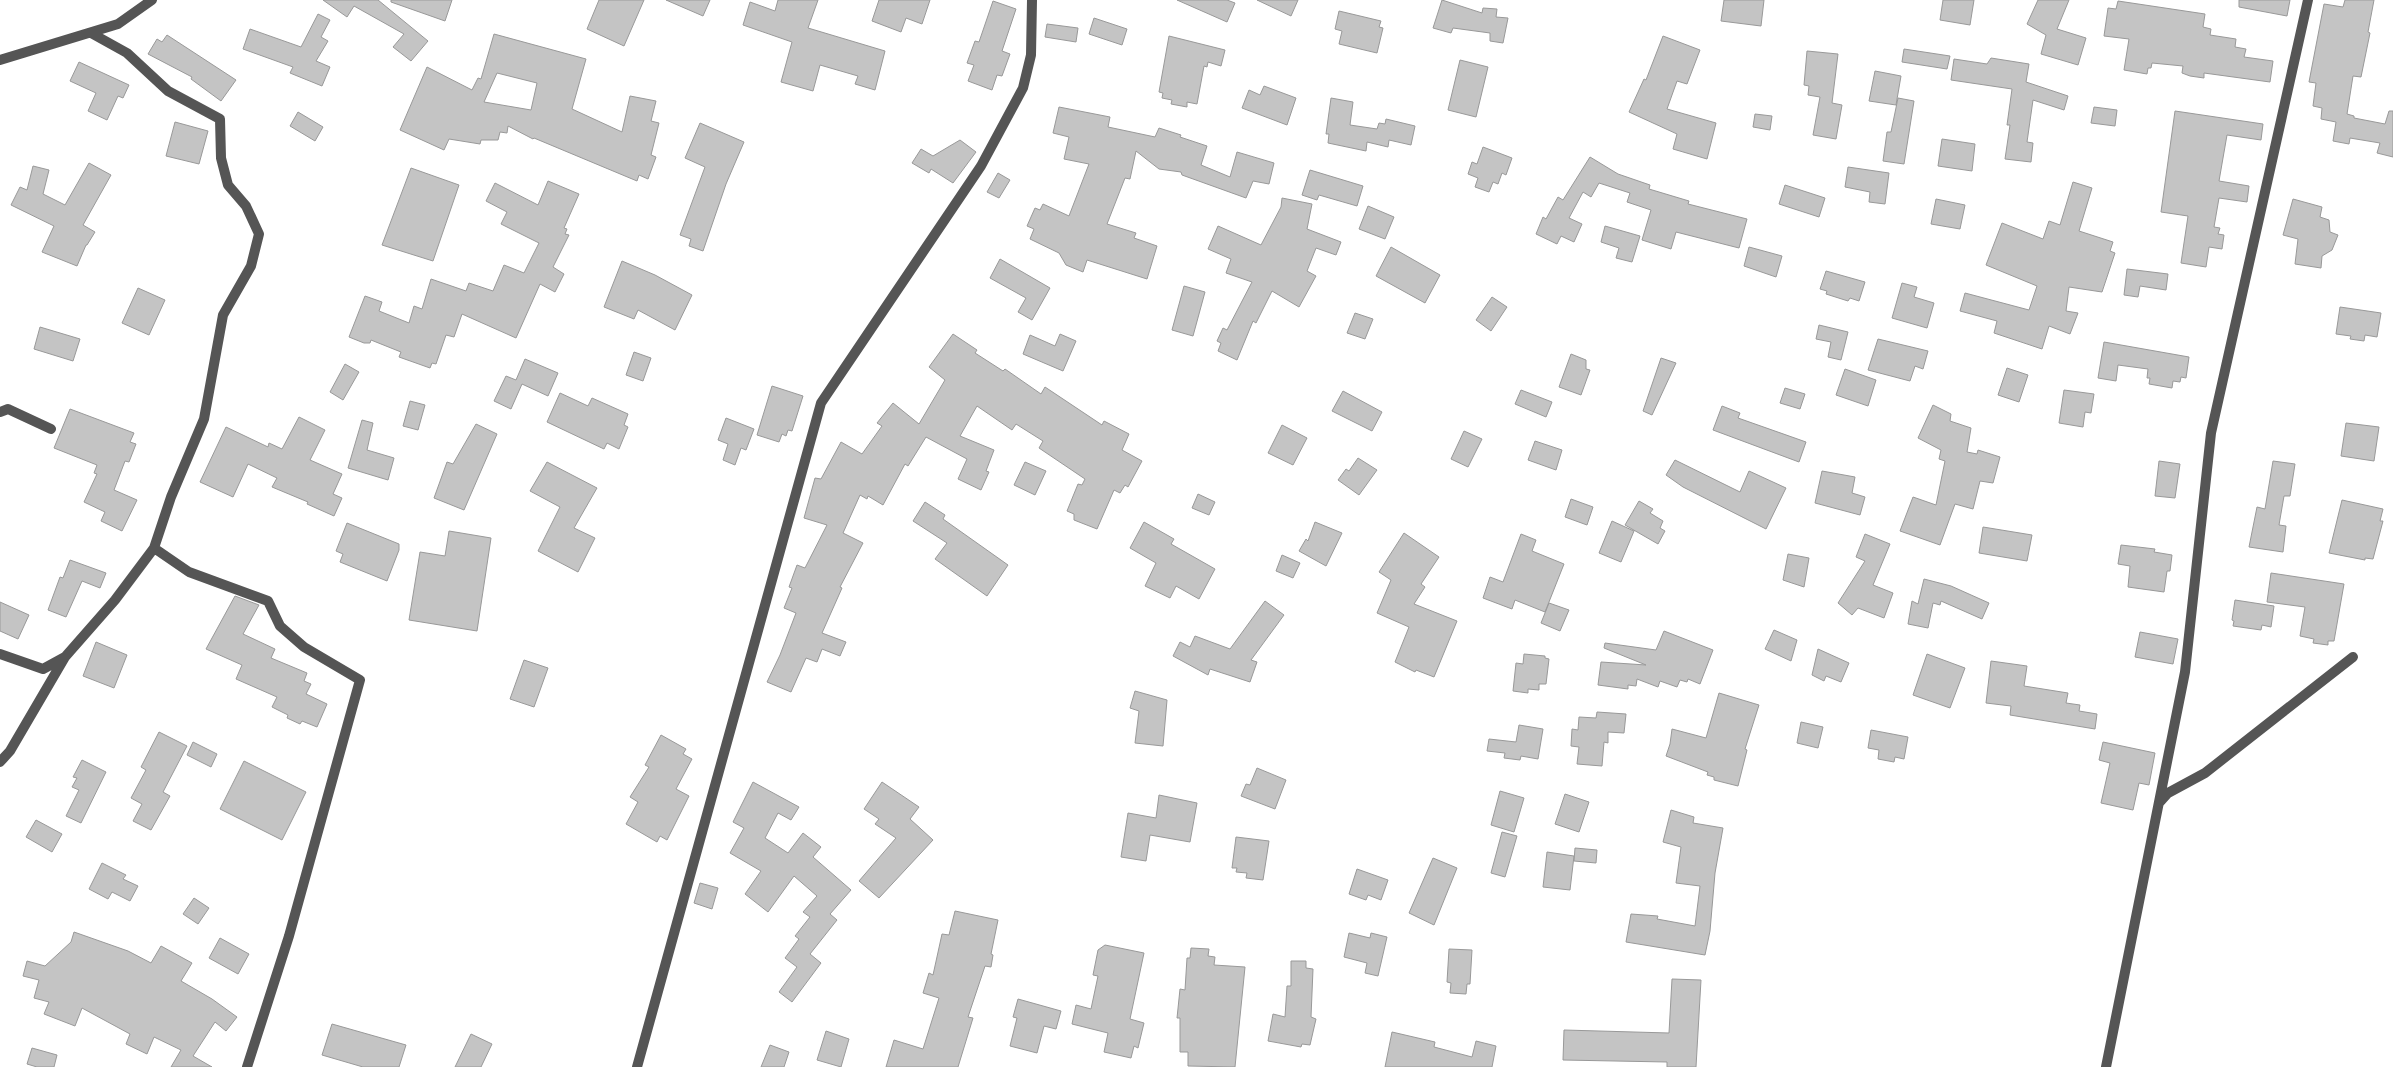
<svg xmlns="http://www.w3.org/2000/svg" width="2393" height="1067" font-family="'Sofia Sans Condensed',sans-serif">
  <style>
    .building { fill: #c4c4c4; stroke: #999; fill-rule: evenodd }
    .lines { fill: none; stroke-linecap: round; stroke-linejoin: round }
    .minor { stroke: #555; stroke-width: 10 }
  </style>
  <rect width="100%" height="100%" fill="#fff"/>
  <path class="building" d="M 323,0 L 378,0 L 428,41 L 411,61 L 393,47 L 404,34 L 354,6 L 347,17 Z
    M 391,0 L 452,0 L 445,21 L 391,2 Z
    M 599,0 L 644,0 L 624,46 L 587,29 Z
    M 666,0 L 710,0 L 703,16 Z
    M 778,0 L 818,0 L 808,28 L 885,51 L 875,90 L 855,84 L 858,76 L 820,65 L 813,91 L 781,82 L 792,42 L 743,25 L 750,2 L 775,11 Z
    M 879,0 L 930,0 L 922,24 L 906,18 L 901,32 L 872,21 Z
    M 1177,0 L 1227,0 L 1235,3 L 1227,22 Z
    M 1257,0 L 1298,0 L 1291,16 Z
    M 1442,0 L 1482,13 L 1483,8 L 1497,9 L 1496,17 L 1508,18 L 1503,43 L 1490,41 L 1490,33 L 1453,28 L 1451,33 L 1433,28 Z
    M 1724,0 L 1764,0 L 1761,26 L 1721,21 Z
    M 1943,0 L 1974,0 L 1970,25 L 1940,20 Z
    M 2038,0 L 2069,0 L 2057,29 L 2086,38 L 2078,65 L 2041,54 L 2046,35 L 2027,24 Z
    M 2239,0 L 2290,0 L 2287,16 L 2239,7 Z
    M 2345,0 L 2374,0 L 2368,32 L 2370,33 L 2361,77 L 2353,76 L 2347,114 L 2354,116 L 2354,118 L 2385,124 L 2389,111 L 2393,111 L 2393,157 L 2377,153 L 2380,143 L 2350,138 L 2349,144 L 2333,141 L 2336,122 L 2321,119 L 2322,108 L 2313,106 L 2316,83 L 2309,82 L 2324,4 L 2343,7 Z
    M 993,1 L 1016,9 L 1002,51 L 1010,54 L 1002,76 L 997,75 L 992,90 L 968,81 L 974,65 L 967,63 L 975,41 L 979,42 Z
    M 2118,1 L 2205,14 L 2203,27 L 2211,29 L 2210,35 L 2236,39 L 2235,47 L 2246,49 L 2244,57 L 2273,61 L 2270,82 L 2204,73 L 2204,78 L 2190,76 L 2182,73 L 2183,66 L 2152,63 L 2151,68 L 2148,68 L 2147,74 L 2124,70 L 2129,39 L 2104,36 L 2108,8 L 2116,9 Z
    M 1339,11 L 1381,21 L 1379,27 L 1383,28 L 1377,53 L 1339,44 L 1342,31 L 1335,29 Z
    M 318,14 L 330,20 L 321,37 L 328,41 L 316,61 L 330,67 L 322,86 L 290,73 L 293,67 L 243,49 L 250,29 L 301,47 Z
    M 1094,18 L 1127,29 L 1122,45 L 1089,34 Z
    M 1047,24 L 1078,28 L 1076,42 L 1045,37 Z
    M 494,34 L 586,59 L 572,109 L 622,132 L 630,96 L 656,101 L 651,121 L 659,123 L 651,155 L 656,157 L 648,179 L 639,175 L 637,181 L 534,138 L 533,139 L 508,126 L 507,133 L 500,132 L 498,140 L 481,140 L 480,144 L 449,139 L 444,150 L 400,130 L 427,67 L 472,90 L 478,78 L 481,79 ZM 497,73 L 537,83 L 531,110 L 484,102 Z
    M 167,35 L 236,80 L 221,101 L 191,79 L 192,77 L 148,54 L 157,39 L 162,42 Z
    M 1169,36 L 1225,50 L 1221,66 L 1208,62 L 1207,67 L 1204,66 L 1197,104 L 1187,102 L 1187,107 L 1171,104 L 1172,100 L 1162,98 L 1163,93 L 1159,92 Z
    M 1663,36 L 1700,50 L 1687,84 L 1677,81 L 1667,109 L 1716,123 L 1707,159 L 1673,149 L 1677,134 L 1629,112 L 1644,79 L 1646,80 Z
    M 1904,49 L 1950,56 L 1947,69 L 1902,62 Z
    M 1807,51 L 1838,54 L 1832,103 L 1842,105 L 1836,139 L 1813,135 L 1820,97 L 1808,95 L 1809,86 L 1804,85 Z
    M 1991,58 L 2029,64 L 2026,82 L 2068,96 L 2064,110 L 2033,100 L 2027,142 L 2033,143 L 2031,162 L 2005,159 L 2010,125 L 2007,125 L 2012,89 L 1951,80 L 1954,59 L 1987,64 Z
    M 1460,60 L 1488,67 L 1476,117 L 1448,110 Z
    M 79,62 L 129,85 L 123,98 L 118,96 L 107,120 L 88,111 L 96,93 L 70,81 Z
    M 1875,71 L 1901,76 L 1896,105 L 1869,101 Z
    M 1264,86 L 1296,98 L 1287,125 L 1242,108 L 1249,90 L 1260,95 Z
    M 1331,98 L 1353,102 L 1350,125 L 1377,129 L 1379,123 L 1385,124 L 1386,119 L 1415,126 L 1411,145 L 1389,140 L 1388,147 L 1367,142 L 1366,151 L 1328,143 L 1329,134 L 1326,134 Z
    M 1898,98 L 1914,101 L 1904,164 L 1883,161 L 1887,132 L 1891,132 Z
    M 1059,107 L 1110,117 L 1108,127 L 1155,137 L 1159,128 L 1181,135 L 1180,137 L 1207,146 L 1201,165 L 1230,177 L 1237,152 L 1274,163 L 1269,184 L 1253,181 L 1246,198 L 1182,175 L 1181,172 L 1159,169 L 1136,151 L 1130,179 L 1125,178 L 1107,224 L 1136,233 L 1134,238 L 1157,246 L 1147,279 L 1087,260 L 1083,272 L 1066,265 L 1059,253 L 1030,239 L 1034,229 L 1027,226 L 1035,208 L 1040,210 L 1043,204 L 1069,216 L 1089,164 L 1064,159 L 1069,137 L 1053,133 Z
    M 2094,107 L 2117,110 L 2115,126 L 2091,123 Z
    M 2175,111 L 2263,124 L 2261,140 L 2227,135 L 2219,181 L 2249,186 L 2247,202 L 2219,198 L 2214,227 L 2220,228 L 2218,234 L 2224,235 L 2222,249 L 2209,247 L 2206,267 L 2181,263 L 2188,216 L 2161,212 Z
    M 298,112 L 323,127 L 315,141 L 290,126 Z
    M 1755,114 L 1772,116 L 1770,130 L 1753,127 Z
    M 175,122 L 208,131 L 199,164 L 166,156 Z
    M 700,123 L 744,142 L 726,184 L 703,251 L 689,246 L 691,239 L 680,235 L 705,167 L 685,158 Z
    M 1942,139 L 1975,144 L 1972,171 L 1938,166 Z
    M 960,140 L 976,152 L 953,183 L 931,169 L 929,173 L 912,163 L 921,149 L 933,156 Z
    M 1483,147 L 1512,158 L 1506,175 L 1502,173 L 1498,184 L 1493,182 L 1489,192 L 1475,187 L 1478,178 L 1468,174 L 1472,162 L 1477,164 Z
    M 1590,157 L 1618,174 L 1650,185 L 1649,189 L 1689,201 L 1688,204 L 1747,219 L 1739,248 L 1676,232 L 1671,249 L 1642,240 L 1651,210 L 1627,202 L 1630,193 L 1599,183 L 1591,197 L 1583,192 L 1569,218 L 1582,224 L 1574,242 L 1561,236 L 1557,244 L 1536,234 L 1543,217 L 1546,219 L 1558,197 L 1563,200 Z
    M 89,163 L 111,175 L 83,225 L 95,232 L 87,245 L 86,245 L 77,266 L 42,252 L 54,226 L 11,205 L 20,187 L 27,190 L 33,166 L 49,170 L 43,194 L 65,205 Z
    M 1848,167 L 1889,173 L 1885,204 L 1869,202 L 1870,192 L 1845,187 Z
    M 411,168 L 459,185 L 433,261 L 382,245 Z
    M 1310,170 L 1363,186 L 1357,206 L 1319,195 L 1317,200 L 1302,195 Z
    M 998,173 L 1010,180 L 999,198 L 987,192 Z
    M 548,181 L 579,194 L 564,228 L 567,229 L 565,234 L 569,235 L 553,267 L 564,274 L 555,292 L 540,284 L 516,338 L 462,314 L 454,337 L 446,335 L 436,364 L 432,363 L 430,368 L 399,357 L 401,352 L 371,340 L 370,343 L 364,343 L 349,337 L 365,296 L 382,302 L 379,311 L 409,323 L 414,306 L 422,309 L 431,279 L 466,291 L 469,283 L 493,291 L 504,265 L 524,273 L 539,243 L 501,224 L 507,212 L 486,201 L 495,183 L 538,205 Z
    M 2073,182 L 2092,188 L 2079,231 L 2113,242 L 2110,251 L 2115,253 L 2102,292 L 2069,287 L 2066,311 L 2078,313 L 2070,334 L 2049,326 L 2042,349 L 1994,333 L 1997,321 L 1960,311 L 1965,293 L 2029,310 L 2037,286 L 1986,265 L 2002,223 L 2043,239 L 2049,221 L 2060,225 Z
    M 1785,185 L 1825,198 L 1819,217 L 1779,204 Z
    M 1282,198 L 1312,204 L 1307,229 L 1341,242 L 1336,255 L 1316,248 L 1307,271 L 1316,276 L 1299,307 L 1272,291 L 1256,323 L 1253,321 L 1237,360 L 1218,351 L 1221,343 L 1217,341 L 1223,328 L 1227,330 L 1252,282 L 1226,273 L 1231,259 L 1208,249 L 1218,226 L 1261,245 L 1281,207 Z
    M 1936,199 L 1965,205 L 1960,229 L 1931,224 Z
    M 2293,199 L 2322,207 L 2320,217 L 2329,220 L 2330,232 L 2338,235 L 2332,250 L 2322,256 L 2321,268 L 2295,264 L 2298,239 L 2283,235 Z
    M 1368,206 L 1394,217 L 1385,239 L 1359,229 Z
    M 1605,226 L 1640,236 L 1632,262 L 1616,258 L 1619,248 L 1601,242 Z
    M 1391,247 L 1440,275 L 1425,303 L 1376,276 Z
    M 1749,247 L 1782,256 L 1776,277 L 1744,266 Z
    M 1000,259 L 1050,288 L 1032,320 L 1018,312 L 1026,298 L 990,278 Z
    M 622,261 L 655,275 L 692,295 L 675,330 L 638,310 L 634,319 L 604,307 Z
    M 2127,269 L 2168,274 L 2166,290 L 2140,286 L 2138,297 L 2124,295 Z
    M 1826,271 L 1865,282 L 1859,301 L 1850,298 L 1848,301 L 1826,294 L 1827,291 L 1820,289 Z
    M 1902,283 L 1917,287 L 1914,297 L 1934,303 L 1927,328 L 1892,318 Z
    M 1184,286 L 1205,292 L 1193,336 L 1172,330 Z
    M 138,288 L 165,300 L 149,335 L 122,323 Z
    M 1492,297 L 1507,307 L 1491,331 L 1476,320 Z
    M 2340,307 L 2381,313 L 2377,337 L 2365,335 L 2364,341 L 2350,339 L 2351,336 L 2336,334 Z
    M 1355,313 L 1373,319 L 1365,339 L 1347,333 Z
    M 1819,325 L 1848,332 L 1841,360 L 1828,357 L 1831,342 L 1816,339 Z
    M 40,327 L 80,339 L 73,361 L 34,349 Z
    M 953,334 L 977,350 L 975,353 L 1003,371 L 1005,369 L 1041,394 L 1045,387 L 1102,425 L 1104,421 L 1129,434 L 1122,450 L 1142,461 L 1128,487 L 1125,485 L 1120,493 L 1114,490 L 1097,529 L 1074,520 L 1074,514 L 1067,511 L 1078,484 L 1082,485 L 1085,479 L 1039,448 L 1043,441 L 1016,424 L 1012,430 L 977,406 L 960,436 L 994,450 L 986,471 L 989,472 L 981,490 L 958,479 L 967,459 L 926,437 L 908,466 L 905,464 L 883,505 L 868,496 L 867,499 L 860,495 L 843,533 L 863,543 L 840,587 L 842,588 L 822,633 L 846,642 L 840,656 L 822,649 L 817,662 L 806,658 L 791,692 L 767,682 L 780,655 L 796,613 L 784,608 L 792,588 L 789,587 L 797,565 L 805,568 L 827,525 L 804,518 L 815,478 L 821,479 L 841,442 L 862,454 L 882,426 L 877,423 L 893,403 L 919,424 L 945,380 L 929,367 Z
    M 1060,334 L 1076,341 L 1063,371 L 1023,354 L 1030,335 L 1055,346 Z
    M 1878,339 L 1928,351 L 1923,369 L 1915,366 L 1910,381 L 1868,370 Z
    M 2104,342 L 2189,357 L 2186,378 L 2181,377 L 2180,382 L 2173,381 L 2172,388 L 2149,384 L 2150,378 L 2147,378 L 2148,369 L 2118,365 L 2116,381 L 2098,378 Z
    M 634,352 L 651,358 L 643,381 L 626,375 Z
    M 1571,354 L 1586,360 L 1586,369 L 1590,370 L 1581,395 L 1559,387 Z
    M 1661,358 L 1676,363 L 1652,415 L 1643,411 Z
    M 525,359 L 558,373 L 548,396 L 522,384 L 511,409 L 494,401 L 506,376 L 516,380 Z
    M 345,364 L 359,372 L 343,400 L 330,392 Z
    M 2007,368 L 2028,375 L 2019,402 L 1998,395 Z
    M 1845,369 L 1876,380 L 1868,406 L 1836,395 Z
    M 772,386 L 803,396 L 792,431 L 788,430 L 786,436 L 782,434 L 779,442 L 757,435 Z
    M 1785,388 L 1805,394 L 1800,409 L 1780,403 Z
    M 1521,390 L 1552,402 L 1546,417 L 1515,404 Z
    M 2064,390 L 2094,394 L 2091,413 L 2085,412 L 2083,427 L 2059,423 Z
    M 1343,391 L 1382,412 L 1372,431 L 1332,411 Z
    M 560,393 L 588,406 L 592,398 L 628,414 L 624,425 L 628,427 L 619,449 L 607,443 L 604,449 L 547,422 Z
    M 410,401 L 425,405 L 418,430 L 403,426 Z
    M 1933,405 L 1951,414 L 1950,421 L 1971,428 L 1967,452 L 1977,454 L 1978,450 L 2000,457 L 1993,483 L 1980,481 L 1973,509 L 1955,504 L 1940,545 L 1900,531 L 1913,497 L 1936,505 L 1945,461 L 1939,459 L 1941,450 L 1918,438 Z
    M 1722,406 L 1740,413 L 1738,418 L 1806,442 L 1799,462 L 1713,430 Z
    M 70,409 L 134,433 L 130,442 L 136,444 L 129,462 L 125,461 L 114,490 L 137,500 L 122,531 L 101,521 L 105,512 L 84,502 L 97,474 L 94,473 L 97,465 L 54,448 Z
    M 299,417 L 325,430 L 310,460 L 342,474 L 333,494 L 342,498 L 334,516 L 307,504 L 308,502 L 272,487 L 277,478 L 248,464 L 233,497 L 200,482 L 226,427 L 268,447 L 269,443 L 282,449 Z
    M 726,418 L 754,429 L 746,450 L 741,448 L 735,465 L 723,460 L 728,444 L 718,440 Z
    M 362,420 L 373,423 L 367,450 L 394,458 L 388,480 L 348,468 Z
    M 2346,423 L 2379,427 L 2374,461 L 2341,456 Z
    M 476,424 L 497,434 L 464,510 L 434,498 L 447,462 L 453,464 Z
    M 1282,425 L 1307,438 L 1293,465 L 1268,453 Z
    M 1464,431 L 1482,439 L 1468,467 L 1451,459 Z
    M 1535,441 L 1562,450 L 1556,470 L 1528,460 Z
    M 1358,458 L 1377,470 L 1359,495 L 1338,480 L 1346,469 L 1349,471 Z
    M 1675,460 L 1740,492 L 1749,471 L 1786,488 L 1766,529 L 1683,487 L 1666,475 Z
    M 2159,461 L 2180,464 L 2175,498 L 2155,496 Z
    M 2273,461 L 2295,464 L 2290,496 L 2284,496 L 2279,525 L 2286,526 L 2283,552 L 2249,547 L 2257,507 L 2265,509 Z
    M 547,462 L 597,488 L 574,528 L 595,538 L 578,572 L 538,551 L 560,507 L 530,491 Z
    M 1025,462 L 1046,471 L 1035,495 L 1014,485 Z
    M 1822,471 L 1855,477 L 1852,493 L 1865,497 L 1860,515 L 1815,503 Z
    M 1198,494 L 1215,502 L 1209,515 L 1192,508 Z
    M 1571,499 L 1593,507 L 1587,525 L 1565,517 Z
    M 2342,500 L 2383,509 L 2380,521 L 2383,521 L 2373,559 L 2365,558 L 2365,560 L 2329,553 Z
    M 1639,501 L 1653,509 L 1650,513 L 1663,521 L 1660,528 L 1665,531 L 1658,544 L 1625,525 Z
    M 925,502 L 945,515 L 943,519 L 1008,565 L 987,596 L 935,559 L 947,543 L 913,521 Z
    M 1612,521 L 1634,531 L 1621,562 L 1599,553 Z
    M 1144,522 L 1174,539 L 1171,544 L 1215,569 L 1199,599 L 1176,586 L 1170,598 L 1145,586 L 1156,563 L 1130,548 Z
    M 1315,522 L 1342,533 L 1326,566 L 1299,551 L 1306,539 L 1308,541 Z
    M 347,523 L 399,544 L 399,550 L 387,581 L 340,562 L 343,554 L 336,551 Z
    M 1983,527 L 2032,535 L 2027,561 L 1979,553 Z
    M 449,531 L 491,538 L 477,631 L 409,620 L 420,552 L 445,556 Z
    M 1404,533 L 1439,557 L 1421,584 L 1425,587 L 1414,604 L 1457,621 L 1434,677 L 1416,670 L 1415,672 L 1395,662 L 1409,627 L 1377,613 L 1391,580 L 1379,572 Z
    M 1521,534 L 1536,540 L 1532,551 L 1564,564 L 1545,612 L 1515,600 L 1512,609 L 1483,598 L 1490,577 L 1503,582 Z
    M 1865,534 L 1890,544 L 1873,585 L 1893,593 L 1884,618 L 1858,608 L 1852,615 L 1838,603 L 1865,561 L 1856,557 Z
    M 2121,545 L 2155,549 L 2154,552 L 2172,555 L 2170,571 L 2167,571 L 2164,592 L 2128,587 L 2130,566 L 2118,564 Z
    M 1788,554 L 1809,558 L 1804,587 L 1783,580 Z
    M 1282,555 L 1300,563 L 1293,578 L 1276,571 Z
    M 70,560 L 106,573 L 100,588 L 82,581 L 66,617 L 48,610 L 60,577 L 63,578 Z
    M 2271,573 L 2344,584 L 2334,641 L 2328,641 L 2328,645 L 2313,643 L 2314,639 L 2300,636 L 2305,607 L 2267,602 Z
    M 1924,579 L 1951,586 L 1989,603 L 1982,619 L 1941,601 L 1940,605 L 1933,603 L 1928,628 L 1908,624 L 1912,601 L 1918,604 Z
    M 235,596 L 259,605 L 243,634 L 275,649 L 271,658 L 307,673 L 304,681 L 311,684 L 306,694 L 327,704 L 317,727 L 302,721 L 300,724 L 287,718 L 288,715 L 272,707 L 277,697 L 236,679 L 242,665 L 206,649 Z
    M 2235,600 L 2274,606 L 2271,627 L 2262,625 L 2261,630 L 2233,626 L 2234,621 L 2232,620 Z
    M 1265,601 L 1284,615 L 1251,660 L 1257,662 L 1250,682 L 1210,669 L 1208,675 L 1173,656 L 1180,642 L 1190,647 L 1195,636 L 1230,649 Z
    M 0,602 L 29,615 L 18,639 L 0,631 Z
    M 1549,603 L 1569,610 L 1560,631 L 1541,623 Z
    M 1774,630 L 1797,640 L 1791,661 L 1765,649 Z
    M 1664,631 L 1713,650 L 1700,684 L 1688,679 L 1687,682 L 1680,680 L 1677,687 L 1660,681 L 1658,687 L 1637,679 L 1636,686 L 1628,685 L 1628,689 L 1598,685 L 1601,662 L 1646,665 L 1604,648 L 1605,643 L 1656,650 Z
    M 2140,632 L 2178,639 L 2173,664 L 2135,657 Z
    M 96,642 L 127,655 L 114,688 L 83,676 Z
    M 1818,649 L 1849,663 L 1841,682 L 1826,676 L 1824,681 L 1812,675 Z
    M 1524,654 L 1545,656 L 1545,658 L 1549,659 L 1546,684 L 1539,684 L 1539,690 L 1528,689 L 1528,693 L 1513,691 L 1516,663 L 1523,664 Z
    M 1927,654 L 1965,668 L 1950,708 L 1913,695 Z
    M 524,660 L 548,668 L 534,707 L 510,699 Z
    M 1991,661 L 2027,666 L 2024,686 L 2068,693 L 2066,703 L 2080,705 L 2079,711 L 2097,714 L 2095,729 L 2010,715 L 2011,706 L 1986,703 Z
    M 1135,691 L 1167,700 L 1163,746 L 1135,743 L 1139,711 L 1130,708 Z
    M 1719,693 L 1759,705 L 1745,749 L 1747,750 L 1738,786 L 1714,780 L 1714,777 L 1707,775 L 1708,772 L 1666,756 L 1670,744 L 1672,729 L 1706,738 Z
    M 1597,712 L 1626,714 L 1624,733 L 1608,732 L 1608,743 L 1604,742 L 1602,766 L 1577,764 L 1579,747 L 1571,746 L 1572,729 L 1578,730 L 1579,717 L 1596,718 Z
    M 1801,722 L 1823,727 L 1818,748 L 1797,743 Z
    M 1519,725 L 1543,729 L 1538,759 L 1521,756 L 1520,760 L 1504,758 L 1505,753 L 1487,751 L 1489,739 L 1516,742 Z
    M 1871,730 L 1908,737 L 1904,759 L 1895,757 L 1894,762 L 1878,759 L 1879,750 L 1868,748 Z
    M 159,732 L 187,746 L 163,792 L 170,796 L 151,830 L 133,821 L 142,804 L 131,798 L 146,770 L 141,767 Z
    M 661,735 L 686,749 L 683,754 L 692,759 L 676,789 L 689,796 L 667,840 L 660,836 L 657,842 L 626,824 L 638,802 L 630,797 L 649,767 L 645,765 Z
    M 193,742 L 217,754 L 211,767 L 187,755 Z
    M 2103,742 L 2155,753 L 2149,785 L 2139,783 L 2133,810 L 2101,803 L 2110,763 L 2099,760 Z
    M 82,760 L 106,772 L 81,823 L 66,816 L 79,790 L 72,787 L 77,778 L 73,777 Z
    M 244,761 L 306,792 L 282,840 L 220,809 Z
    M 1257,768 L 1286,780 L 1275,809 L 1241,796 L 1246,784 L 1250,785 Z
    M 753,782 L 799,807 L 791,820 L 778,813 L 765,838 L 788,853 L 803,833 L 821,847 L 813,857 L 851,890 L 830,914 L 837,920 L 810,954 L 821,963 L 792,1002 L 779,992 L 797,967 L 785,958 L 799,939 L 795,936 L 810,917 L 803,912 L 817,896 L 794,876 L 768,912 L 745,894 L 761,871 L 730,853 L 744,828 L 733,822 Z
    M 882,782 L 919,807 L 910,819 L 933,840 L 879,898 L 859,881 L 896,838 L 875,824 L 879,819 L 864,809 Z
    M 1500,791 L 1524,798 L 1514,832 L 1491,825 Z
    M 1565,794 L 1589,802 L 1579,832 L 1555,824 Z
    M 1159,795 L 1197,803 L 1190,842 L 1150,835 L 1146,861 L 1121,857 L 1128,813 L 1156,818 Z
    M 1671,810 L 1694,817 L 1693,823 L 1723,828 L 1715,873 L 1710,931 L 1705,955 L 1626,942 L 1631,914 L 1658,916 L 1657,919 L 1695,926 L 1700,886 L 1676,883 L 1681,847 L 1663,842 Z
    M 36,820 L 62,834 L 52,852 L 26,837 Z
    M 1502,832 L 1517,836 L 1505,877 L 1491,873 Z
    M 1236,837 L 1269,841 L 1263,880 L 1246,878 L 1247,873 L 1236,872 L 1237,868 L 1232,868 Z
    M 1575,848 L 1597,850 L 1596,863 L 1574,861 Z
    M 1547,852 L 1574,856 L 1570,890 L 1543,887 Z
    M 1433,858 L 1457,868 L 1434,925 L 1409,913 Z
    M 102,863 L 126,875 L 123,879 L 138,886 L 130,901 L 112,892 L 108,899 L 89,889 Z
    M 1357,869 L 1388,880 L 1381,900 L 1368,895 L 1366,900 L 1349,894 Z
    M 700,883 L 718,888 L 712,909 L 694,903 Z
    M 194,898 L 209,908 L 198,924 L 183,914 Z
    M 955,911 L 998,920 L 991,954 L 993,955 L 991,967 L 985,966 L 968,1017 L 973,1018 L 958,1067 L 886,1067 L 894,1040 L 923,1049 L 939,998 L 923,993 L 929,973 L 933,975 L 942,934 L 949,935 Z
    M 74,932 L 128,951 L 151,963 L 161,946 L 192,963 L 181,981 L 212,999 L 237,1017 L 226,1031 L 215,1022 L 193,1056 L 212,1067 L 171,1067 L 181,1050 L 154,1037 L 147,1054 L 126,1044 L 130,1034 L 82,1008 L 75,1026 L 44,1014 L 49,1002 L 34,998 L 39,980 L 23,976 L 27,961 L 45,966 L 71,942 Z
    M 1349,933 L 1370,938 L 1371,933 L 1387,937 L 1378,976 L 1365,973 L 1367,963 L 1344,957 Z
    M 220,938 L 249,954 L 238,974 L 209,958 Z
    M 1105,945 L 1144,953 L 1130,1019 L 1144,1023 L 1138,1048 L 1134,1046 L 1131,1058 L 1104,1052 L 1108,1033 L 1072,1024 L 1076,1005 L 1091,1009 L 1098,976 L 1093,975 L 1098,950 Z
    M 1191,948 L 1209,949 L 1208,956 L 1215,957 L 1214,965 L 1245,967 L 1235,1067 L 1188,1066 L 1188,1052 L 1180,1052 L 1180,1018 L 1177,1018 L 1180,989 L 1185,990 L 1187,958 L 1190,958 Z
    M 1449,949 L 1472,950 L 1470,984 L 1467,984 L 1466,994 L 1450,993 L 1451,983 L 1447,982 Z
    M 1291,961 L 1306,961 L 1306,968 L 1313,969 L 1311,1017 L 1316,1019 L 1310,1045 L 1302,1044 L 1301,1047 L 1268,1041 L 1273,1014 L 1285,1017 L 1287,986 L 1291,986 Z
    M 1672,979 L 1701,980 L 1696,1067 L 1667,1067 L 1667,1062 L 1563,1060 L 1564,1030 L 1669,1033 Z
    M 1018,999 L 1061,1011 L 1056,1029 L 1044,1026 L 1037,1053 L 1010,1046 L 1017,1018 L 1013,1017 Z
    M 332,1024 L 406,1045 L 399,1067 L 363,1067 L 322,1055 Z
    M 826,1031 L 849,1039 L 841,1067 L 817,1060 Z
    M 1392,1032 L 1435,1042 L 1434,1047 L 1472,1057 L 1476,1041 L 1496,1046 L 1492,1067 L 1385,1067 Z
    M 471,1034 L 492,1044 L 481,1067 L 455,1067 Z
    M 770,1045 L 789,1052 L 784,1067 L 761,1067 Z
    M 32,1048 L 57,1055 L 54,1067 L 37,1067 L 27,1064 Z"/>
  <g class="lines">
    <path class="minor" d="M 0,60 L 118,24 L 152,0
      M 0,412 L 8,409 L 51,429
      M 154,548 L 189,572 L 268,601 L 280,626 L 304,647 L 360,680 L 289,936 L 247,1067
      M 0,654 L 43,669 L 65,657 L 115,600 L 154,548 L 171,497 L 204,419 L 223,315 L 251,266 L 259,234 L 246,206 L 228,185 L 221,158 L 220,119 L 168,91 L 127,53 L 91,33
      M 0,762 L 10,751 L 65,657
      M 2159,803 L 2168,793 L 2205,773 L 2353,657
      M 637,1067 L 821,403 L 981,166 L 1023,88 L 1031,55 L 1032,0
      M 2106,1067 L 2185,672 L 2211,433 L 2308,0"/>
  </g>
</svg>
